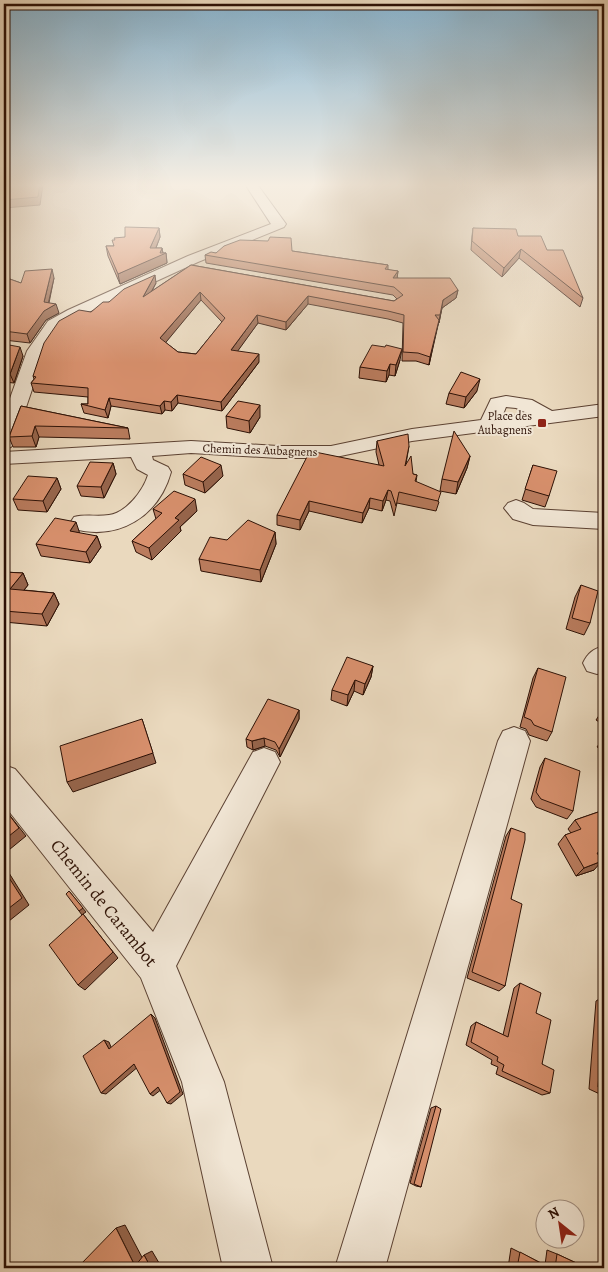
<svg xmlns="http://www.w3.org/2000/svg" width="608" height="1272" font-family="Alegreya,serif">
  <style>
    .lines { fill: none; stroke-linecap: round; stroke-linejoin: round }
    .minor-casing { stroke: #5c4233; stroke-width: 2 }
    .minor { fill: #f1e6d5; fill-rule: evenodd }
    .wall { fill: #ba7c5e; stroke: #2c1005; fill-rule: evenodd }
    .shaded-wall { fill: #97654c; stroke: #2c1005 }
    .building { fill: #d8906d; stroke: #2c1005; fill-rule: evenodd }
    .poi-dot { fill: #8f2418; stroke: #f1e6d5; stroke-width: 2 }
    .labels { text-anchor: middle; stroke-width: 4; stroke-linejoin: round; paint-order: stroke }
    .far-poi-label { font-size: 12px; fill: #2c1005; stroke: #f1e6d5; text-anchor: end }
    .far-street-label { font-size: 12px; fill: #2c1005; stroke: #f1e6d5 }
    .near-street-label { font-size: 18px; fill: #2c1005; stroke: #f1e6d5 }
  </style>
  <rect width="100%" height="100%" fill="#ead9be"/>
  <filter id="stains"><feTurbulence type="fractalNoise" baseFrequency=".004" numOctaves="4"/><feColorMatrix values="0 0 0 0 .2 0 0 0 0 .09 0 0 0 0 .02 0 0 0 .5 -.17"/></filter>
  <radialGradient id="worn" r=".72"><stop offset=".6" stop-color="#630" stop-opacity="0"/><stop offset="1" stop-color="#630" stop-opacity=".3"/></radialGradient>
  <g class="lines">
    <g class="minor-casing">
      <path id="minor" d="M 245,184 L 257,184 L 286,224 L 284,227 L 198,262 L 80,316 L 60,328 L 45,351 L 14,443 L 11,447 L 4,449 L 4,415 L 27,351 L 48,321 L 68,310 L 188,256 L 271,224 Z
        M 506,396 L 532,400 L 552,411 L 604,404 L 604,416 L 412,441 L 331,458 L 278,458 L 191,453 L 152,456 L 153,460 L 168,467 L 171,472 C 159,516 119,541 74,529 L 70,523 L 74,517 C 86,514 97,517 109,515 C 126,513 143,491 148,475 L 137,469 L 131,457 L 4,464 L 4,452 L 191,441 L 278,446 L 331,446 L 412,429 L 481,420 L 491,399 ZM 506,407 L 516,408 L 529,414 L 502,417 Z
        M 516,500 L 524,503 L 533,509 L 604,513 L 604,529 L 533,525 L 513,519 L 504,508 L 508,503 Z
        M 604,646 L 604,672 L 597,674 L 587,671 L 583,663 C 588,653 593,649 604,646 Z
        M 514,727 L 525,731 L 530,741 L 385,1268 L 335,1268 L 498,741 L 503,731 Z
        M 264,748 L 275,752 L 280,762 L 176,966 L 224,1082 L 273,1268 L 223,1268 L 182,1082 L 141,978 L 4,805 L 4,765 L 15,769 L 153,932 L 253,752 Z"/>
    </g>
    <use href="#minor" class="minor"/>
  </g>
  <path class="wall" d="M 159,228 L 160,237 L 156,248 L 162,248 L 163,253 L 166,253 L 167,263 L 120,284 L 108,256 L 106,246 L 113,246 L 125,237 Z
    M 473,228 L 518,236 L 583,298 L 580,307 L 519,258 L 502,277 L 471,250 L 472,236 Z
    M 292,251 L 388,265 L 388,270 L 398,271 L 397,278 L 458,290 L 456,298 L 442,308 L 429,365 L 416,361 L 402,361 L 403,323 L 388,319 L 308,304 L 286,330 L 258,323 L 237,351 L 259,362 L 222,411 L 178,403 L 172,411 L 165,410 L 162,414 L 111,406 L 108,418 L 84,413 L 81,404 L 88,404 L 88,397 L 34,392 L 31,383 L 34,379 L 33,376 L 91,312 L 109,302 L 156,283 L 152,291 L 191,265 L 394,301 L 397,299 L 393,295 L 206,263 L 205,255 L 216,253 ZM 201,300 L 222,322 L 196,354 L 178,352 L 165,342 Z
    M 4,277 L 21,283 L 54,278 L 49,303 L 59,313 L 46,320 L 30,343 L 4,340 Z
    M 4,344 L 23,356 L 14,383 L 4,382 Z
    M 400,360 L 395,376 L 389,375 L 386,382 L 359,378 L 360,367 Z
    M 477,391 L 464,408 L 446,404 L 449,393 Z
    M 21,406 L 128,428 L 130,439 L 39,437 L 36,447 L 13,447 L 9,437 Z
    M 226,416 L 260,417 L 250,433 L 227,428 Z
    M 377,441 L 409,446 L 406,464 L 413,474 L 417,475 L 416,482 L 439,502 L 436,511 L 397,503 L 394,516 L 390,501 L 386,500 L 382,511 L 369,508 L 362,523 L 309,511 L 300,530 L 277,525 L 277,515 L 379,465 L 376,452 Z
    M 470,456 L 467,468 L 456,494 L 440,491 L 442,479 Z
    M 113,463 L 116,474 L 104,498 L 81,496 L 77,486 Z
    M 533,465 L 549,496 L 545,507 L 522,500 Z
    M 183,474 L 223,476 L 205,493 L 185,485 Z
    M 57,478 L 61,489 L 47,512 L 18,510 L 13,499 Z
    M 153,509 L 197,511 L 180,527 L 181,531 L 152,560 L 136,552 L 132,541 L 156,519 Z
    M 275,532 L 276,544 L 261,582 L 201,571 L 199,559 L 227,540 Z
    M 97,536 L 101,547 L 90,563 L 41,556 L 36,544 Z
    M 604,554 L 604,568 L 601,566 Z
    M 4,572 L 23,573 L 28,585 L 24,590 L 54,593 L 59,604 L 47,626 L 4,622 Z
    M 581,585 L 590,623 L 584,635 L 566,629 L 575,597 Z
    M 373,666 L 371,677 L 363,695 L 354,691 L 347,706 L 331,700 L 332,690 Z
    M 538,668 L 552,732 L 547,741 L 529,735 L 526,729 L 520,727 L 533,678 Z
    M 604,708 L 604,725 L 596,720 Z
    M 299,710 L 299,719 L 280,757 L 276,750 L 265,746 L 253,750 L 247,747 L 246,739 Z
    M 604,737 L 604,751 L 597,747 Z
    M 545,758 L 573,811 L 567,819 L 536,807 L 531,799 L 540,767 Z
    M 604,810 L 604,856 L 600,858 L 594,870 L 576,876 L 558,844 L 565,835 L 571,833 L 568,829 L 575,820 Z
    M 511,828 L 511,899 L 505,986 L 499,991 L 467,978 L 506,836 Z
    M 520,983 L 536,1013 L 542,1064 L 550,1093 L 542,1095 L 496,1074 L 498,1067 L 491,1064 L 492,1060 L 466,1045 L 471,1026 L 476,1022 L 503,1035 L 514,988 Z
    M 604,996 L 604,1096 L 589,1089 L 596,1001 Z
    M 436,1106 L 421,1187 L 416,1186 L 410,1183 L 431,1108 Z
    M 511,1248 L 545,1265 L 547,1250 L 557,1254 L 587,1268 L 508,1268 Z"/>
  <path class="shaded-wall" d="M 40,184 L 43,184 L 40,205 L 4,208 L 4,200 Z
    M 159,228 L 160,237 L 152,258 L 150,248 Z
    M 162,248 L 163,254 L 166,253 L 167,263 L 120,284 L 118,274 L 160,253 Z
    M 521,249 L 519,258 L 502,277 L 504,268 Z
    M 52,269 L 54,278 L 47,309 L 56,304 L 59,313 L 46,320 L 30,343 L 27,334 L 44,302 Z
    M 398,271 L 397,279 L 393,278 Z
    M 155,275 L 156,283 L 144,305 L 143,297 Z
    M 458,290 L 456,298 L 442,308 L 439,323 L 443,300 Z
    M 200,292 L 201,300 L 162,347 L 160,338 Z
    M 308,296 L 308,304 L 286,330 L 286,322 Z
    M 257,315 L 258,323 L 232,359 L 231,350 Z
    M 439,320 L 437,328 L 429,365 L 430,357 Z
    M 20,347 L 23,356 L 14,383 L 10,374 Z
    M 402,349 L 400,360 L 395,376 L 396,365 Z
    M 259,354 L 259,362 L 222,411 L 221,402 Z
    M 390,364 L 389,375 L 386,382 L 387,371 Z
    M 480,379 L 477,391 L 464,408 L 466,397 Z
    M 177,395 L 178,403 L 172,411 L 171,402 Z
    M 109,398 L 111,406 L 108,418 L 105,410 Z
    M 164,401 L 165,410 L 162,414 L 160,406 Z
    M 260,405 L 260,417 L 250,433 L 249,421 Z
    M 35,426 L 39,437 L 36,447 L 32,436 Z
    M 470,456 L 467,468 L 456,494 L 458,482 Z
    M 113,463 L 116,474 L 104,498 L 101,487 Z
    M 221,465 L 223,476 L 205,493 L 203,482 Z
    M 57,478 L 61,489 L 47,512 L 43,501 Z
    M 388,490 L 386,500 L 382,511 L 383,501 Z
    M 370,498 L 369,508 L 362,523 L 363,513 Z
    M 195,499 L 197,511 L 180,527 L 181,531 L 152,560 L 149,548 L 175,518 Z
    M 309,501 L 309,511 L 300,530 L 300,520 Z
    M 76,522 L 80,534 L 70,531 Z
    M 275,532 L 276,544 L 261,582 L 260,570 Z
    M 97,536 L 101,547 L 90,563 L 86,552 Z
    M 23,573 L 28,585 L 16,600 L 10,589 Z
    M 54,593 L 59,604 L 47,626 L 42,614 Z
    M 373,666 L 371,677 L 363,695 L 365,684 Z
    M 355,680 L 354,691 L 347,706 L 348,695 Z
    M 299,710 L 299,719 L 280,757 L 279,749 Z
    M 142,719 L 156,763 L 73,792 L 67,782 Z
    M 264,738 L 265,746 L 253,750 L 252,741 Z
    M 4,808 L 26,836 L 4,854 Z
    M 604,851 L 604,856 L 589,862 L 597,853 Z
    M 602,861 L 594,870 L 576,876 L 584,868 Z
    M 4,865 L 29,905 L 4,925 Z
    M 69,891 L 86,912 L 83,914 L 118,958 L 85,990 L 78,985 L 82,915 L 79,911 Z
    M 151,1014 L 155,1018 L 183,1094 L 171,1104 L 167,1103 Z
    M 104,1040 L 109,1042 L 113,1052 L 109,1049 Z
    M 134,1064 L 139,1066 L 106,1094 L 101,1093 Z
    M 158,1087 L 162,1089 L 153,1096 L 150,1094 Z
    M 125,1225 L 144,1261 L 135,1266 L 116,1228 Z
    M 152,1251 L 162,1268 L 151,1268 L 144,1255 Z"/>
  <path class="building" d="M 4,184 L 40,184 L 38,197 L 4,200 Z
    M 125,227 L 159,228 L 150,248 L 162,248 L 160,253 L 166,253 L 118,274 L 106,246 L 114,246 L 112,240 L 115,240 L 114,238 L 125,237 Z
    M 473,228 L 516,229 L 518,236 L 541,236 L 547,250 L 563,250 L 583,298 L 521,249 L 504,268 L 472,241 Z
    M 270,237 L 291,238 L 292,251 L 388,265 L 385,269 L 398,271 L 393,278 L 450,278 L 458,290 L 443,300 L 440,315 L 435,315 L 439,320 L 430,357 L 418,353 L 403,352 L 404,315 L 388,311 L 308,296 L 286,322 L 257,315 L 231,350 L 259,354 L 221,402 L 177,395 L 171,402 L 164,401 L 160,406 L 109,398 L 105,410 L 81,404 L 88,404 L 88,388 L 31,383 L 36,377 L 33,376 L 44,343 L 59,321 L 79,310 L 91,312 L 103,302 L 109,302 L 124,289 L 155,275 L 143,297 L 191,265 L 394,301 L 403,295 L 394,287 L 205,255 L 211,252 L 216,253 L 224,246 L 240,240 L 268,241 ZM 200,292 L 225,318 L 196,354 L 178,352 L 160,338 Z
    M 52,269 L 44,302 L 56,304 L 44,311 L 27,334 L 4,331 L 4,277 L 21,283 L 25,271 Z
    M 4,344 L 20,347 L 10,374 L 4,373 Z
    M 372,345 L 385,347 L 386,345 L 402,349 L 396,365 L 390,364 L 387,371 L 360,367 Z
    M 461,372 L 480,379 L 466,397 L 449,393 Z
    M 238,401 L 260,405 L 249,421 L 226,416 Z
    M 21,406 L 128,428 L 35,426 L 32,436 L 9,437 Z
    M 454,431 L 470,456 L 458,482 L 442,479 Z
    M 408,434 L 409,446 L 405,466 L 411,456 L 413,474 L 417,475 L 415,481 L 441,492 L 438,501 L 399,492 L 396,506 L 391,491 L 388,490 L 383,501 L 370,498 L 363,513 L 309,501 L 300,520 L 277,515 L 310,451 L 384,466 L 377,441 Z
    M 201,457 L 221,465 L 203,482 L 183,474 Z
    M 90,462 L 113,463 L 101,487 L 77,486 Z
    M 533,465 L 557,471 L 549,496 L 525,489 Z
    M 28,476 L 57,478 L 43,501 L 13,499 Z
    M 174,491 L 195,499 L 175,518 L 179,520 L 149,548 L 132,541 L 162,513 L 153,509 Z
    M 55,518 L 76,522 L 70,531 L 97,536 L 86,552 L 36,544 Z
    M 248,520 L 275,532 L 260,570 L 199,559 L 210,537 L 227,540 Z
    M 4,572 L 23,573 L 10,589 L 54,593 L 42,614 L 4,611 Z
    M 581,585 L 598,591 L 590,623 L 572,618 Z
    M 347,657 L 373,666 L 365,684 L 355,680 L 348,695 L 332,690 Z
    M 538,668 L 566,677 L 552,732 L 534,725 L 531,720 L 524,717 Z
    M 268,699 L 299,710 L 279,749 L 275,742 L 264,738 L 252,741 L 246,739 Z
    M 142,719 L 153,753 L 67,782 L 60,746 Z
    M 545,758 L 580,771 L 573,811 L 541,799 L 536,792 Z
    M 4,808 L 19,828 L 4,840 Z
    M 604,810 L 604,851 L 597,853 L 602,861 L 584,868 L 565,835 L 581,829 L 575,820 Z
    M 511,828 L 525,833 L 525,840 L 511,899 L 522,904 L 505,986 L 472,972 Z
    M 4,870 L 22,898 L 4,912 Z
    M 69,891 L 83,908 L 79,911 L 66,894 Z
    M 83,914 L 113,952 L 78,985 L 49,945 Z
    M 520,983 L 541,993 L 536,1013 L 551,1020 L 542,1064 L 554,1070 L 550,1093 L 502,1071 L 504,1065 L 497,1061 L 498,1057 L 471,1042 L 476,1022 L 508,1037 Z
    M 604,1007 L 604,1090 L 598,1087 Z
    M 151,1014 L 180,1092 L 167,1103 L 158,1087 L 150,1094 L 134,1064 L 101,1093 L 83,1056 L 104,1040 L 109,1049 Z
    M 436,1106 L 441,1109 L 421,1187 L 414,1184 Z
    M 116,1228 L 135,1266 L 144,1255 L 151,1268 L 82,1268 L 80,1265 Z
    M 520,1252 L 550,1268 L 517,1268 Z
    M 557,1254 L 587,1268 L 555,1268 Z"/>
  <linearGradient id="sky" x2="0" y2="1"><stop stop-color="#88b6d3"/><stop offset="0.51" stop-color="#f6eee2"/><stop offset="1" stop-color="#f6eee2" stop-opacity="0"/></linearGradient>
  <rect width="608" height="363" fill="url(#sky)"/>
  <rect class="poi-dot" x="537" y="418" width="10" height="10" rx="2.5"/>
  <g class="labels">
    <g class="far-poi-label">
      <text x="532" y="420">Place des<tspan x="532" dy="14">Aubagnens</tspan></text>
    </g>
    <g class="far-street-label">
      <text transform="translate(260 450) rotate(2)" y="4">Chemin des Aubagnens</text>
    </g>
    <g class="near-street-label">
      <text transform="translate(104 903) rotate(51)" y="6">Chemin de Carambot</text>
    </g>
  </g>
  <rect width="608" height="1272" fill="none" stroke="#ead9be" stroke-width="20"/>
  <rect x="5" y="5" width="598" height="1262" fill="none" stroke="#2c1005" stroke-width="2.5"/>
  <rect x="10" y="10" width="588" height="1252" fill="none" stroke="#2c1005"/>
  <g transform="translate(560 1224) rotate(330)"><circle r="24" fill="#f1e6d5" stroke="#a29082"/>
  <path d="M0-4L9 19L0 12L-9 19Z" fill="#8f2418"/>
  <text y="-8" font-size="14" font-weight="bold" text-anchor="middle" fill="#2c1005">N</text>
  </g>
  <rect width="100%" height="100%" filter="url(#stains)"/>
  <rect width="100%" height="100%" fill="url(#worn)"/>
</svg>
